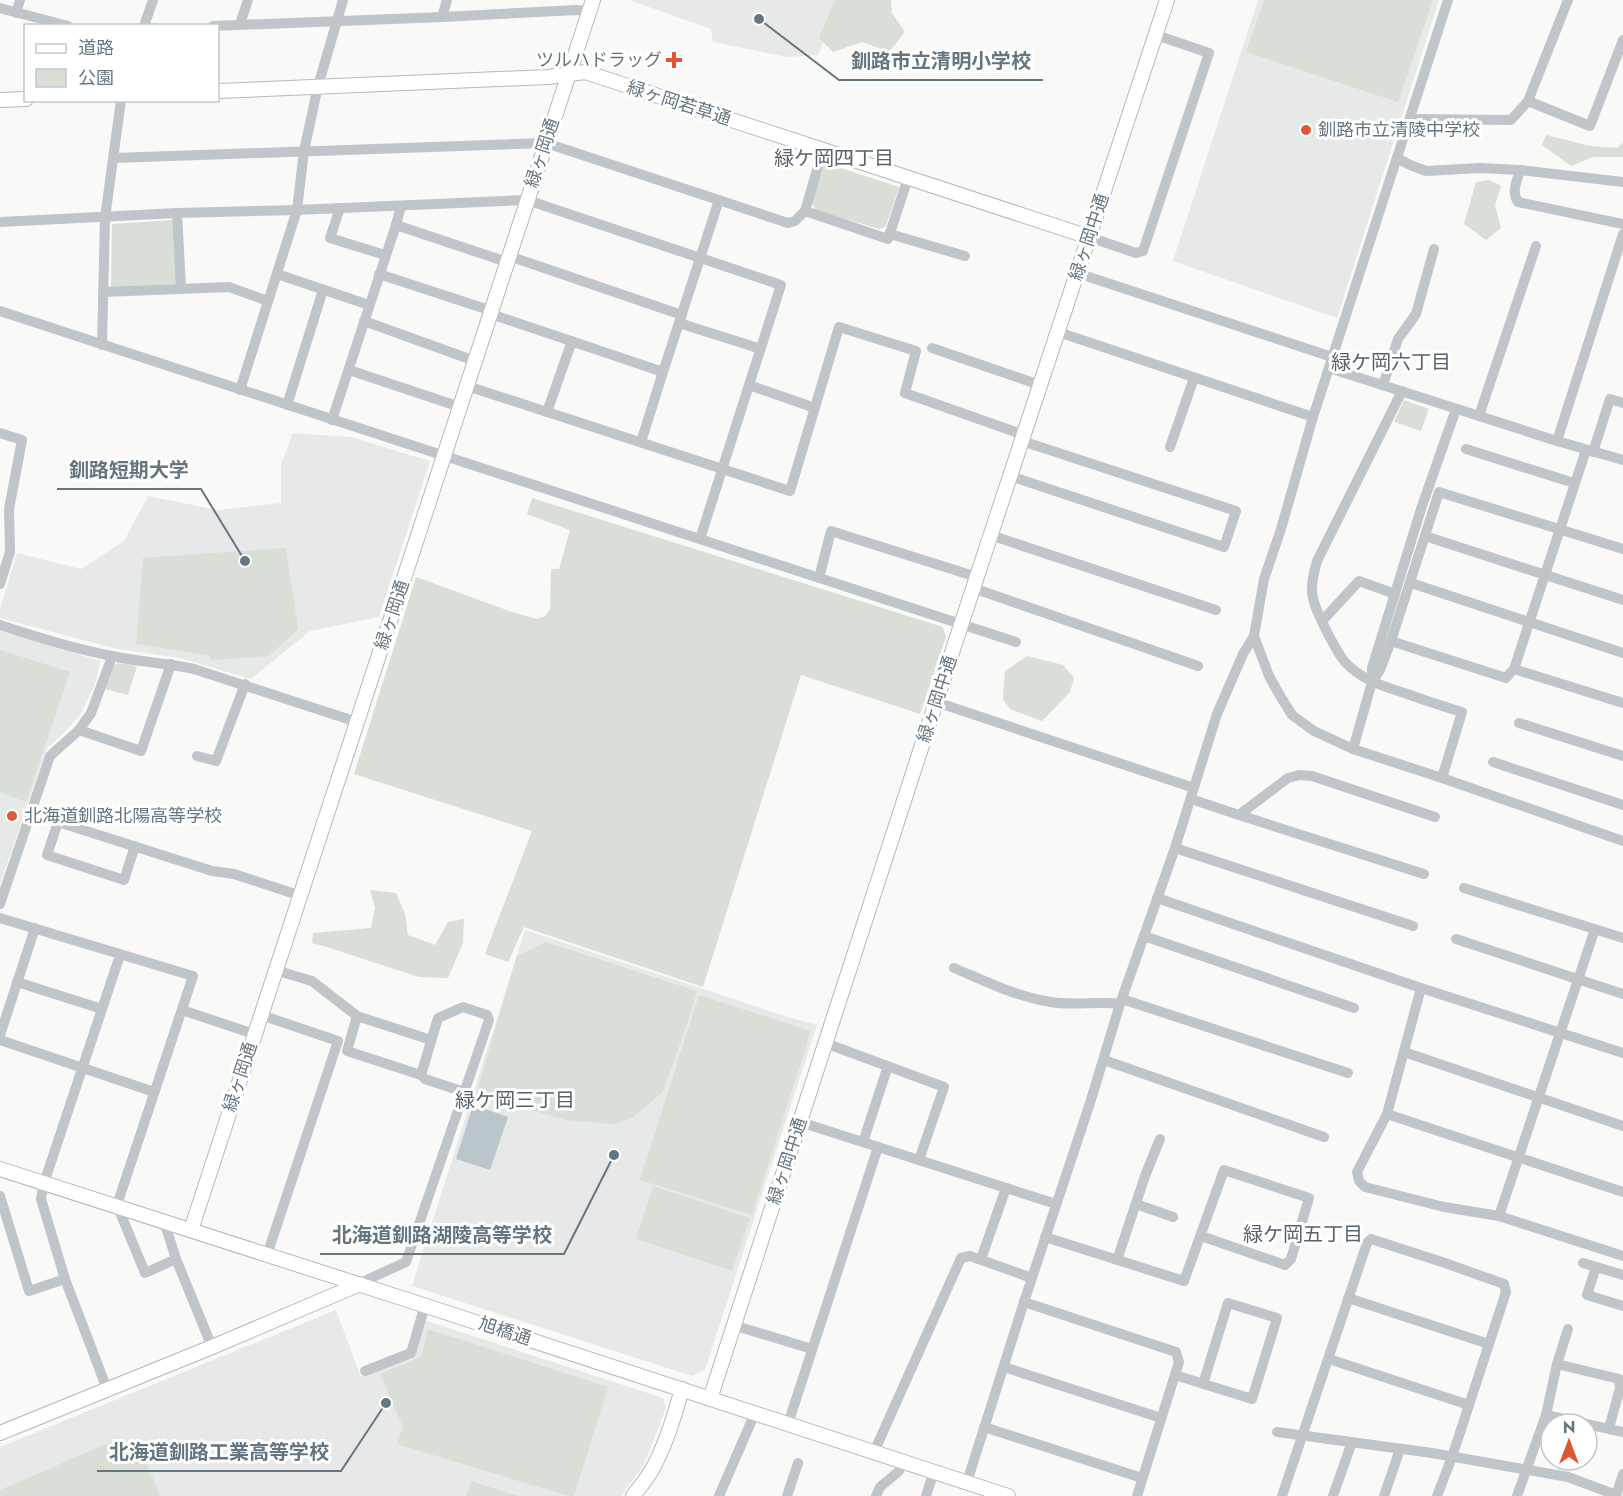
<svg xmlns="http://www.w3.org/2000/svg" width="1623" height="1496" font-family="Jost,'Noto Sans JP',sans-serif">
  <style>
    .built { fill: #e7e8e8 }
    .green { fill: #d9ded6 }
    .water { fill: #bac6ca }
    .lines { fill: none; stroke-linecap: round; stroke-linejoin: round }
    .secondary-casing { stroke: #b3b9bd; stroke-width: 16 }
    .street { stroke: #c0c5c9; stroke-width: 10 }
    .secondary { stroke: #fff; stroke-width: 14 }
    .poi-dot { fill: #de5732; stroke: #fff; stroke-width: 2 }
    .labels { text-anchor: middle; stroke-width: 6; stroke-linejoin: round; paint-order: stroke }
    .poi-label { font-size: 18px; fill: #657681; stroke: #fff; text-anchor: start }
    .street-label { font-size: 18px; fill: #657681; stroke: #fff }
    .neighbourhood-label { font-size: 20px; fill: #57636c; stroke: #fff }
    .leader { fill: none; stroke: #657681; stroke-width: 2 }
    .callout-dot { fill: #657681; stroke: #fff; stroke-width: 2 }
    .callout-label { font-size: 20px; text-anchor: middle; font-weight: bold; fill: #657681; stroke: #fff; stroke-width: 6; stroke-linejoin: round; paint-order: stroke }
  </style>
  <rect width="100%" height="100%" fill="#f9f9f7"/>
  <g class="built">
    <polygon points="629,0 838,0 837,10 818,55 787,57 713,42 711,29"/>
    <polygon points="1258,0 1439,0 1337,318 1173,261"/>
    <polygon points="293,433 351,437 430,461 379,617 310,631 251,679 180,658 117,649 0,618 0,609 17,553 81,569 124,541 148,496 218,510 281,503 281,464"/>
    <polygon points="0,631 100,661 96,682 80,715 60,737 47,748 0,884"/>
    <polygon points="525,930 788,1017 817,1025 705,1370 692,1376 412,1286"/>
    <polygon points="336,1310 361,1377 415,1354 424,1320 663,1398 666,1408 643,1466 621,1496 0,1496 0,1447"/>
  </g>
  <g class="green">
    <polygon points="835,0 891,0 892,13 905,32 889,52 862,42 833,52 819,38"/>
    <polygon points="1264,0 1433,0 1398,102 1246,52"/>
    <polygon points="1546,135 1590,146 1617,148 1623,143 1623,157 1593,157 1571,166 1542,145"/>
    <polygon points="825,163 899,187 886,226 880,229 816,211 812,202"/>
    <polygon points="1489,180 1501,186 1495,205 1501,228 1486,240 1464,224 1476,182"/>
    <polygon points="173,220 177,284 111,287 112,224"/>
    <polygon points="1404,400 1429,409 1421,431 1394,422"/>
    <polygon points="532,498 943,627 946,637 920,714 801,675 703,987 524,927 508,962 485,954 532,831 354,774 416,577 512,612 537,619 545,616 550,609 551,569 559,569 570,530 527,514"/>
    <polygon points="286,548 298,629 269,656 212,660 208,655 136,644 143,558"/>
    <polygon points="0,650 70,672 26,802 0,792"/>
    <polygon points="1027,656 1063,665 1074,678 1070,692 1042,721 1010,709 1003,699 1005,671"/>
    <polygon points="118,663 137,666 128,695 105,689 112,667"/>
    <polygon points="370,890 396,893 405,914 408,935 435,945 448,922 464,919 463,943 448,978 419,977 330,948 312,943 313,933 371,928 375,908"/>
    <polygon points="546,942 697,991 690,1015 663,1092 632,1118 614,1124 566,1120 476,1094 517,956"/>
    <polygon points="699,995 811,1031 752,1215 640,1180"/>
    <polygon points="653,1186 750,1218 732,1271 636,1239"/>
    <polygon points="428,1329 608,1387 574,1496 568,1496 397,1444 403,1427 380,1374 421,1357"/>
    <polygon points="113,1441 142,1452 160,1496 0,1496 0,1490"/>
    <polygon points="471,1481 518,1496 466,1496"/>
  </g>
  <polygon class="water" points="473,1105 508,1117 490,1170 456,1159"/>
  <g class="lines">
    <defs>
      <g id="secondary">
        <polyline points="218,91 548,77 585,72 1089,237"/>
        <polyline points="0,100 26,99"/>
        <polyline points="0,1169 417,1303 1008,1496"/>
        <polyline points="191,1230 593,0"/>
        <polyline points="710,1399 961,625 1167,0"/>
        <polyline points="0,1433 212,1347 360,1284"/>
        <path d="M 633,1496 C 639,1488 645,1481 650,1473 C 665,1448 674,1417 682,1389"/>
      </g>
    </defs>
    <use href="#secondary" class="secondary-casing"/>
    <g class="street">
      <polyline points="1448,0 1313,417 1281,529 1264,579 1254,636 1269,676 1279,694 1292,715 1314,731 1353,749 1442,778 1623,841"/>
      <polyline points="0,8 68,26"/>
      <polyline points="16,13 20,0"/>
      <polyline points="442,17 447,0"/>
      <polyline points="240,24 248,0"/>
      <polyline points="144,26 153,0"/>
      <polyline points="213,26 442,17 577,10 589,11"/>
      <polyline points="1528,101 1568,0"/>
      <polyline points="1410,119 1511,120 1528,101 1590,126 1623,40"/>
      <polyline points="114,158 546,143 788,223 795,221 805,211 823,150"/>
      <polyline points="1397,158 1410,165 1426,171 1480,168 1520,170 1623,182"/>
      <path d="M 1520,170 C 1517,181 1511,192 1518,202 L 1623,224"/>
      <polyline points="340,208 330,238 385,255"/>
      <polyline points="805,211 888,239 908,178"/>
      <polyline points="177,213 181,288"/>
      <polyline points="0,222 177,213 297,210 527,200 781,285 749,385"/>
      <polyline points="396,225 507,262"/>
      <polyline points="890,234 965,256"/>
      <polyline points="1089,237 1136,253 1143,251 1209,53 1156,35"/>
      <polyline points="509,256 682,315"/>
      <polyline points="1077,273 1332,357"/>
      <polyline points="277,274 369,305"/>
      <polyline points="379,274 492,311"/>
      <polyline points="103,292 229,287 268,301"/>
      <polyline points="0,311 1016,642"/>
      <polyline points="491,314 663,372 719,200"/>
      <polyline points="364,321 475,361"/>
      <polyline points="679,323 761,349"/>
      <polyline points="1058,332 1313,417"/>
      <polyline points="102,345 105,218 121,100"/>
      <polyline points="932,348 1040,385"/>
      <polyline points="1329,368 1557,441 1623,460"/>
      <polyline points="349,370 460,407"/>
      <polyline points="1383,385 1398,339 1416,314 1434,249"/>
      <polyline points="467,386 790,491 839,327 916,351 905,393 1024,435"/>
      <polyline points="240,390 297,210 304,151 318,86 343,0"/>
      <path d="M 1402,391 L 1317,561 C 1308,592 1311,598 1324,626 C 1330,638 1337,652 1345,662 C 1362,681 1387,687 1410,695 C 1427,701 1445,707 1462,712 L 1442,778"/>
      <polyline points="287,405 323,290"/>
      <polyline points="547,412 572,341"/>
      <polyline points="1479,416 1536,246"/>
      <polyline points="332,420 396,225 401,206"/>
      <polyline points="0,433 22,440 9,509 10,552 0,584"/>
      <polyline points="1557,441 1623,234"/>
      <polyline points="641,442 663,372"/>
      <polyline points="1170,447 1194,378"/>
      <polyline points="1466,449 1574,483"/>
      <polyline points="1593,452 1610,399 1623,403"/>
      <polyline points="1010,476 1224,547 1236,511 1022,441"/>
      <polyline points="990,535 1216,610"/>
      <polyline points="1425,536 1623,600"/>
      <polyline points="700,539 749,385 815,408"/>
      <polyline points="819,578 831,531 977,577"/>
      <polyline points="1411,583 1623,653"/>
      <polyline points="973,588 1198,666"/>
      <polyline points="1322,621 1359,581 1395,594"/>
      <path d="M 0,625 C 36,637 74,649 112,656 C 139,662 167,663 194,669 L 357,722"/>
      <polyline points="1391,641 1506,678 1514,669 1623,703"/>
      <polyline points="1514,669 1586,450"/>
      <polyline points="1372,682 1380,670 1391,641 1439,492 1623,549"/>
      <polyline points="936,702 1194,788"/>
      <polyline points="1519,723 1623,756"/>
      <polyline points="79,730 141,751 171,664"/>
      <polyline points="1353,749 1372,682 1372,668 1421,509 1456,409"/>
      <polyline points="197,756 216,761 245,684"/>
      <polyline points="1493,762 1623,805"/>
      <polyline points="1191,799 1239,815 1288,778 1299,775 1312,776 1435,817"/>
      <polyline points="1239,815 1424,874"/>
      <polyline points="135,846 124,880 47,855 58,822 212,871 234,874 301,896"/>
      <polyline points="1175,848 1413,926"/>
      <polyline points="1464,888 1623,938"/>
      <polyline points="1157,898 1421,988 1623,1053"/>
      <polyline points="0,904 50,756 79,730 91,713 112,657"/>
      <polyline points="0,918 193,976 117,1205 145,1273 176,1259"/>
      <polyline points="1144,936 1354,1008"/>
      <polyline points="1456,939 1623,994"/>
      <path d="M 954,968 C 985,981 1017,997 1051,1002 C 1073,1006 1097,1001 1120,1004"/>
      <polyline points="275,970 312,981 357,1016 431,1040"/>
      <polyline points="17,982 102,1009"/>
      <polyline points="1421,988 1387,1114 1357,1172 1359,1181 1365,1187 1444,1207 1499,1216 1623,1256"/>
      <polyline points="1122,999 1348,1073"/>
      <polyline points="182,1010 254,1034"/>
      <polyline points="261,1015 338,1041 267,1255"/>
      <polyline points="357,1016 347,1051 421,1075 438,1018 463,1007 487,1015 489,1020 406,1262 371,1278 360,1284"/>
      <polyline points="0,1035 35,928"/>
      <polyline points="0,1040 154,1092"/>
      <polyline points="825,1043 944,1087 919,1160"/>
      <polyline points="1404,1052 1623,1126"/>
      <polyline points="1104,1060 1324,1137"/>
      <polyline points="421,1075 425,1079 464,1092"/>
      <polyline points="1387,1114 1623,1192"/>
      <polyline points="800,1122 1056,1204"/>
      <polyline points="863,1142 888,1066"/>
      <polyline points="0,1196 29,1291 65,1279"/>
      <polyline points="1136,1204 1173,1217"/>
      <polyline points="1499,1216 1595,929"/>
      <polyline points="164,1221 176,1259 212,1347"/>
      <polyline points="1045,1237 1184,1281 1224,1170 1309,1198 1291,1259 1285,1265 1201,1236"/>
      <polyline points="981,1259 1006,1188"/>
      <polyline points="1117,1260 1145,1176 1160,1139"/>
      <polyline points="1583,1263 1623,1275"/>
      <polyline points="1596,1267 1587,1295 1623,1306"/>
      <polyline points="1348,1298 1489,1344"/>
      <polyline points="1024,1302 1176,1352 1179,1362 1137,1496"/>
      <polyline points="733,1325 812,1349"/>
      <polyline points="1329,1359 1469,1405"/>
      <polyline points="1557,1364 1619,1379 1620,1388 1609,1428"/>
      <polyline points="1004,1367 1161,1418"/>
      <polyline points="365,1371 411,1353 425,1305"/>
      <polyline points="1175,1375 1252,1399 1277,1318 1228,1303 1203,1384"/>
      <polyline points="107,1389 65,1279 41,1199 44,1183 120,955"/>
      <polyline points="1546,1415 1623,1432"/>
      <polyline points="788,1424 878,1147"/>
      <polyline points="984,1427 1142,1478"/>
      <polyline points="1277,1432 1432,1453 1568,1477 1616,1495"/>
      <polyline points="874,1452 961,1258 970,1256 1032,1278"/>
      <polyline points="967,1482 1024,1302 1090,1103 1120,1004 1175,848 1217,714 1243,654 1254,636"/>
      <polyline points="719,1496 755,1413"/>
      <polyline points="787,1496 798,1463"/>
      <polyline points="876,1496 880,1487 898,1472 905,1461"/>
      <polyline points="926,1496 934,1471"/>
      <polyline points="1282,1496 1367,1243 1371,1239 1445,1263 1504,1284 1506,1292 1452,1457 1437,1496"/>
      <polyline points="1333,1496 1352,1442"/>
      <polyline points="1384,1496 1400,1449"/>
      <polyline points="1517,1496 1546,1415 1557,1364 1568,1329"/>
      <polyline points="1616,1496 1623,1474"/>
    </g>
    <use href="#secondary" class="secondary"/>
  </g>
  <g class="poi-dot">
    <path d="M671 51h6v6h6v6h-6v6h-6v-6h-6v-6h6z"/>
    <circle cx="1306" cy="130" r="6"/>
    <circle cx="12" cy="816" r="6"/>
  </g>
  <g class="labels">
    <g class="poi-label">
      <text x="662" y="66" text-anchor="end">ツルハドラッグ</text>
      <text x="1318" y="136">釧路市立清陵中学校</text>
      <text x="24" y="822">北海道釧路北陽高等学校</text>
    </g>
    <g class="street-label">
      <text transform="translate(679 103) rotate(18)" y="6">緑ヶ岡若草通</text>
      <text transform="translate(542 153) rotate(-72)" y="6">緑ヶ岡通</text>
      <text transform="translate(1089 237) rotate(-72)" y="6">緑ヶ岡中通</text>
      <text transform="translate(392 615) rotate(-72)" y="6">緑ヶ岡通</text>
      <text transform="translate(937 699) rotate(-72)" y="6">緑ヶ岡中通</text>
      <text transform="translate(240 1077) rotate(-72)" y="6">緑ヶ岡通</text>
      <text transform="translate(787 1161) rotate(-72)" y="6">緑ヶ岡中通</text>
      <text transform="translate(505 1331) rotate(18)" y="6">旭橋通</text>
    </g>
    <g class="neighbourhood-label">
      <text x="834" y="165">緑ケ岡四丁目</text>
      <text x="1391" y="369">緑ケ岡六丁目</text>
      <text x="515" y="1107">緑ケ岡三丁目</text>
      <text x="1303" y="1241">緑ケ岡五丁目</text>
    </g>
  </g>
  <path class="leader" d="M759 19L839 80H1043M245 561L201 489H57M614 1155L564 1254H320M386 1403L341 1471H97"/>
  <g class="callout-dot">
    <circle cx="759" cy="19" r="6"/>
    <circle cx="245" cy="561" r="6"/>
    <circle cx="614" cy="1155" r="6"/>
    <circle cx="386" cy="1403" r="6"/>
  </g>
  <g class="callout-label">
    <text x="941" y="68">釧路市立清明小学校</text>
    <text x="129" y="477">釧路短期大学</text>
    <text x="442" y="1242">北海道釧路湖陵高等学校</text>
    <text x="219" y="1459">北海道釧路工業高等学校</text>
  </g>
  <rect x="24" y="24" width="195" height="78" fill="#ffffff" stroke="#c1c8cd" stroke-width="1.5"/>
  <rect x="36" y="44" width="30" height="9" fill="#ffffff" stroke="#c1c8cd" stroke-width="1.5"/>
  <text x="78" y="54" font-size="18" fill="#657681">道路</text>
  <rect x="36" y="69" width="30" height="18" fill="#d9ded6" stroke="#c1c8cd" stroke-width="1.5"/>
  <text x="78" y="84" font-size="18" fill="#657681">公園</text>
  <g transform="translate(1569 1442)"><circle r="28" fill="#ffffff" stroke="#c1c8cd" stroke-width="1.5"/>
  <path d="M0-4.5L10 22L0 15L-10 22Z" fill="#de5732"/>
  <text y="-9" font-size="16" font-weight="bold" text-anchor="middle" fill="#657681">N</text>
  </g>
</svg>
